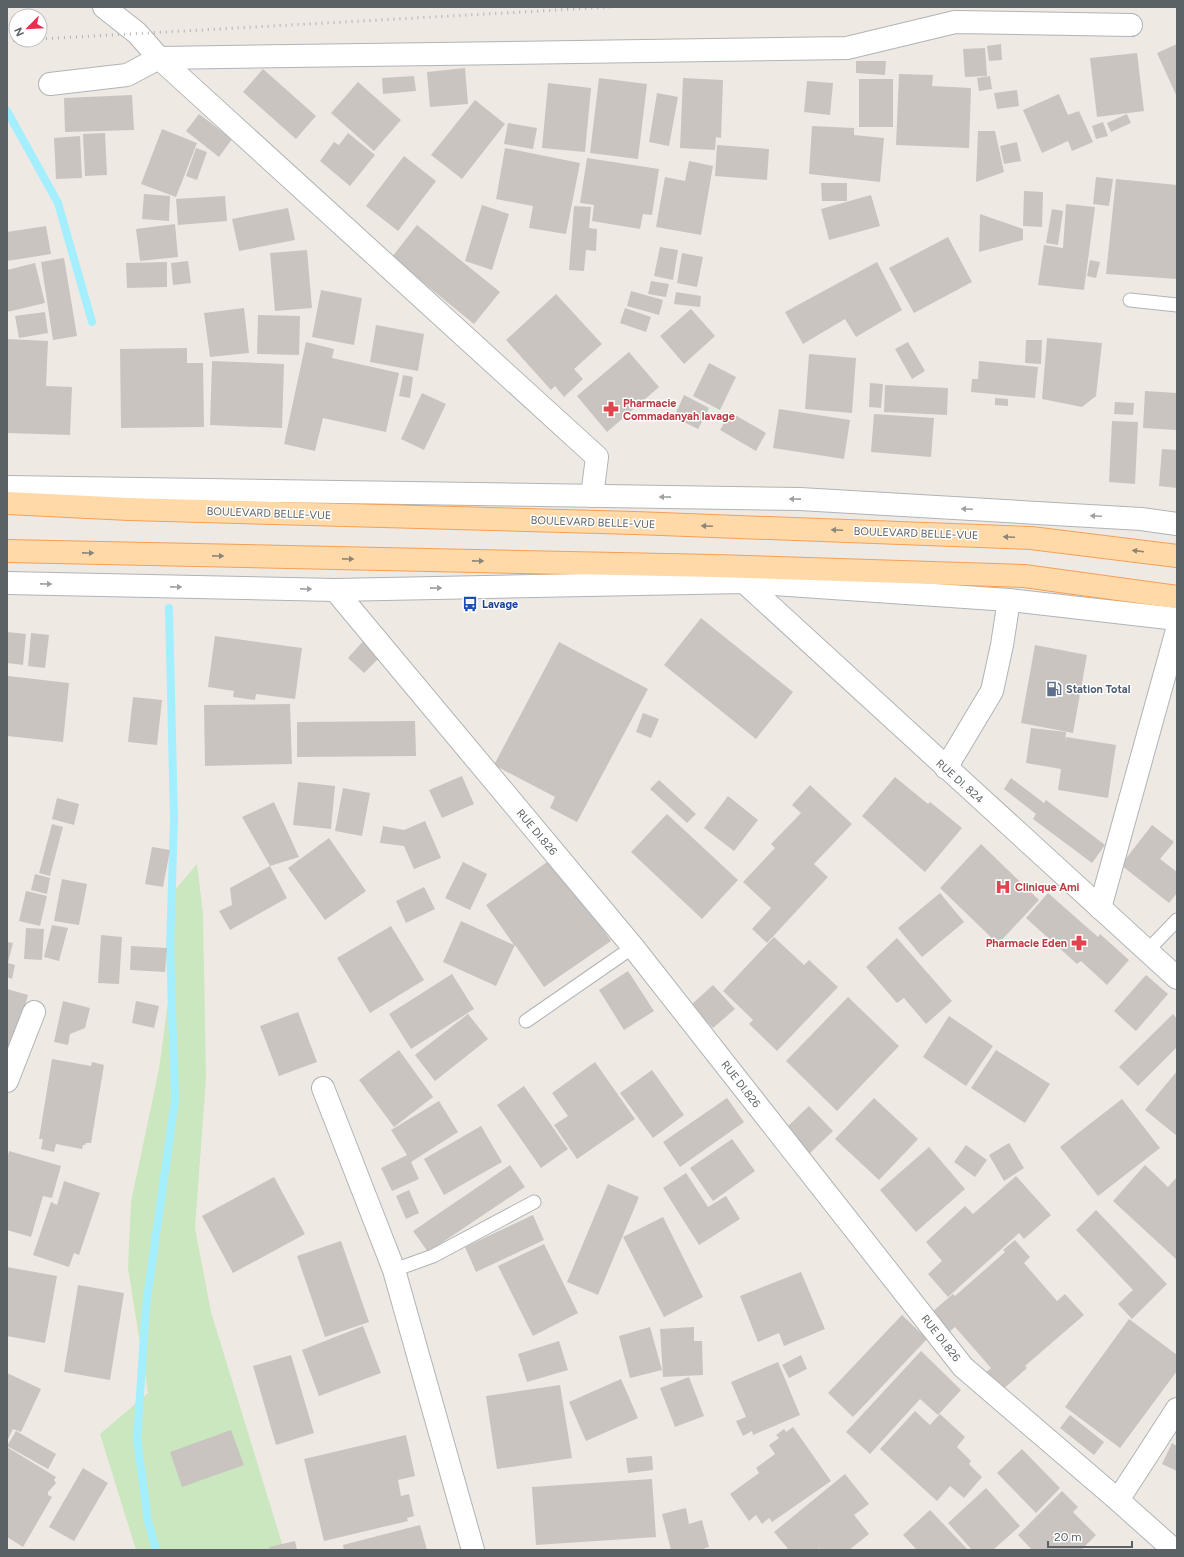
<svg xmlns="http://www.w3.org/2000/svg" width="1184" height="1557" font-family="Figtree,sans-serif">
  <style>
    .green { fill: #cae7bf }
    .lines { fill: none; stroke-linecap: round; stroke-linejoin: round }
    .stream { stroke: #a3efff; stroke-width: 8 }
    .building { fill: #cac4c1 }
    .service-casing { stroke: #afb4b7; stroke-width: 15 }
    .minor-casing { stroke: #afb4b7; stroke-width: 24 }
    .tertiary-casing { stroke: #afb4b7; stroke-width: 24 }
    .primary-casing { stroke: #f59f56; stroke-width: 24 }
    .service { stroke: #fff; stroke-width: 13 }
    .minor { stroke: #fff; stroke-width: 22 }
    .tertiary { stroke: #fff; stroke-width: 22 }
    .primary { stroke: #ffdaa8; stroke-width: 22 }
    .rail { stroke: #b1b2b3; stroke-width: 3; stroke-dasharray: 1 5; stroke-linecap: butt }
    .oneway { fill: #9da1a3 }
    .oneway2 { fill: #8c8679 }
    .labels { text-anchor: middle; stroke-width: 3; stroke-linejoin: round; paint-order: stroke }
    .health-label { font-size: 11px; font-weight: bold; fill: #be3a42; stroke: #fff; text-anchor: start }
    .street-label { font-size: 11px; fill: #5b6265; stroke: #fff }
    .transit-label { font-size: 11px; font-weight: bold; fill: #164399; stroke: #fff; text-anchor: start }
    .service-label { font-size: 11px; font-weight: bold; fill: #4e5e75; stroke: #fff; text-anchor: start }
  </style>
  <rect width="100%" height="100%" fill="#efe9e3"/>
  <polygon class="green" points="197,864 203,914 206,1078 195,1228 211,1312 284,1550 136,1550 100,1434 148,1393 128,1268 131,1202 159,1069 169,995 169,897"/>
  <g class="lines">
    <g class="stream">
      <polyline points="7,111 58,203 92,322"/>
      <polyline points="156,1550 148,1521 137,1439 146,1306 175,1100 170,947 174,820 169,608"/>
    </g>
  </g>
  <g class="building">
    <polygon points="1001,44 1002,60 989,61 987,46"/>
    <polygon points="1177,44 1177,97 1157,53"/>
    <polygon points="985,48 987,76 965,77 963,49"/>
    <polygon points="1137,53 1144,111 1097,117 1090,58"/>
    <polygon points="856,61 886,61 885,75 856,73"/>
    <polygon points="465,68 468,104 430,107 427,72"/>
    <polygon points="263,69 316,116 296,139 243,92"/>
    <polygon points="899,74 933,75 932,86 971,88 969,148 896,145"/>
    <polygon points="414,76 416,91 383,94 382,78"/>
    <polygon points="990,76 992,89 979,91 977,78"/>
    <polygon points="599,78 647,84 638,159 590,153"/>
    <polygon points="683,78 723,80 721,138 716,137 715,150 680,148"/>
    <rect x="859" y="79" width="34" height="48"/>
    <polygon points="807,81 833,83 830,115 804,112"/>
    <polygon points="358,82 401,120 374,151 331,113"/>
    <polygon points="548,83 591,88 585,152 542,148"/>
    <polygon points="1017,90 1019,106 997,109 994,93"/>
    <polygon points="657,93 678,97 669,146 649,142"/>
    <polygon points="1059,94 1068,115 1079,111 1093,142 1072,151 1068,141 1042,153 1023,110"/>
    <polygon points="132,95 134,130 65,132 64,98"/>
    <polygon points="475,100 505,124 462,179 431,155"/>
    <polygon points="199,114 232,139 219,157 186,131"/>
    <polygon points="1127,114 1131,123 1111,132 1107,123"/>
    <polygon points="1103,122 1108,136 1096,139 1092,126"/>
    <polygon points="508,123 537,128 533,149 504,144"/>
    <polygon points="812,126 854,128 854,135 884,138 880,182 809,174"/>
    <polygon points="162,129 197,143 176,197 141,184"/>
    <polygon points="978,131 995,131 1004,172 976,182"/>
    <polygon points="105,133 107,175 85,176 83,134"/>
    <polygon points="348,133 375,155 350,186 320,161 334,142 339,145"/>
    <polygon points="80,136 82,178 56,179 54,138"/>
    <polygon points="1017,142 1021,161 1004,164 1000,146"/>
    <polygon points="717,145 769,149 767,180 715,176"/>
    <polygon points="196,148 207,152 197,180 186,176"/>
    <polygon points="505,148 580,163 566,234 529,228 533,206 496,199"/>
    <polygon points="404,156 436,181 398,231 366,206"/>
    <polygon points="587,158 659,169 652,215 643,214 640,229 592,221 594,205 580,203"/>
    <polygon points="689,161 713,166 701,235 656,227 665,177 685,181"/>
    <polygon points="1096,177 1113,179 1109,206 1093,204"/>
    <polygon points="1116,179 1177,185 1177,279 1106,274"/>
    <polygon points="821,183 847,183 847,201 822,201"/>
    <polygon points="1024,191 1043,192 1042,227 1023,226"/>
    <polygon points="144,194 170,196 169,221 142,219"/>
    <polygon points="871,195 880,226 829,240 821,209"/>
    <polygon points="225,196 227,221 178,225 176,199"/>
    <polygon points="1066,204 1095,207 1084,290 1038,285 1044,245 1063,248"/>
    <polygon points="482,205 509,214 492,270 465,261"/>
    <polygon points="574,206 591,207 589,228 597,229 596,251 586,250 584,271 569,270"/>
    <polygon points="288,208 295,240 239,251 232,219"/>
    <polygon points="1052,209 1063,211 1058,245 1046,243"/>
    <polygon points="980,214 1023,229 1023,240 979,252"/>
    <polygon points="175,224 178,257 140,261 136,229"/>
    <polygon points="417,225 500,292 474,324 392,257"/>
    <polygon points="46,226 51,254 7,261 7,232"/>
    <polygon points="948,237 972,282 914,313 889,268"/>
    <polygon points="660,247 678,250 673,280 654,276"/>
    <polygon points="307,250 312,308 275,311 270,253"/>
    <polygon points="682,253 703,257 697,287 677,283"/>
    <polygon points="64,258 77,336 53,340 41,262"/>
    <polygon points="1090,260 1100,262 1096,278 1087,276"/>
    <polygon points="188,261 191,283 173,285 171,263"/>
    <polygon points="167,262 167,287 127,288 126,263"/>
    <polygon points="877,262 902,310 856,337 845,319 803,344 785,312"/>
    <polygon points="35,263 45,303 7,312 7,270"/>
    <polygon points="651,281 669,284 666,297 648,294"/>
    <polygon points="321,290 362,298 354,345 312,337"/>
    <polygon points="631,291 663,300 659,315 627,306"/>
    <polygon points="676,292 701,296 700,307 674,304"/>
    <polygon points="556,294 602,344 574,369 583,379 564,397 555,386 551,390 506,340"/>
    <polygon points="244,308 249,353 210,357 204,313"/>
    <polygon points="625,308 651,317 646,332 620,323"/>
    <polygon points="691,309 715,336 684,364 660,336"/>
    <polygon points="45,312 48,333 19,338 15,316"/>
    <polygon points="258,315 300,316 299,355 257,354"/>
    <polygon points="376,325 424,334 418,371 370,362"/>
    <polygon points="1047,338 1102,343 1096,396 1082,407 1042,399"/>
    <polygon points="7,339 48,341 46,386 72,387 70,435 7,433"/>
    <polygon points="1026,340 1042,340 1041,364 1025,363"/>
    <polygon points="306,342 334,349 332,358 399,373 386,432 323,418 315,451 284,444"/>
    <polygon points="908,342 925,371 912,379 895,349"/>
    <polygon points="187,348 187,363 203,363 204,427 121,428 120,349"/>
    <polygon points="629,352 659,387 607,432 577,396"/>
    <polygon points="809,354 856,358 852,413 805,409"/>
    <polygon points="212,361 284,364 282,428 210,425"/>
    <polygon points="979,361 1038,367 1035,398 971,392 972,379 978,379"/>
    <polygon points="709,363 736,377 720,410 693,396"/>
    <polygon points="403,375 413,377 410,398 399,396"/>
    <polygon points="870,383 883,384 881,408 869,407"/>
    <polygon points="885,385 948,388 947,415 884,412"/>
    <polygon points="1145,391 1177,393 1176,430 1143,428"/>
    <polygon points="422,393 446,404 424,450 401,439"/>
    <polygon points="684,395 709,408 698,429 674,417"/>
    <polygon points="995,398 1008,399 1008,406 995,405"/>
    <polygon points="1115,402 1134,403 1133,415 1114,414"/>
    <polygon points="779,409 850,420 844,459 773,448"/>
    <polygon points="730,412 766,433 756,451 720,430"/>
    <polygon points="874,414 934,418 931,457 871,452"/>
    <polygon points="1112,421 1138,422 1135,484 1109,482"/>
    <polygon points="1162,449 1177,450 1177,488 1159,486"/>
    <polygon points="701,618 793,692 756,739 664,665"/>
    <polygon points="7,632 26,634 23,665 7,663"/>
    <polygon points="31,633 49,635 45,668 28,666"/>
    <polygon points="215,636 302,648 295,699 256,694 255,700 233,697 234,691 208,687"/>
    <polygon points="365,639 382,655 364,673 348,658"/>
    <polygon points="559,642 648,689 577,822 550,808 555,797 494,765"/>
    <polygon points="1035,645 1087,655 1073,733 1021,723"/>
    <polygon points="8,676 69,683 63,742 7,736"/>
    <polygon points="133,697 162,700 157,745 128,742"/>
    <polygon points="290,704 292,764 205,766 204,705"/>
    <polygon points="643,713 659,719 651,738 636,732"/>
    <polygon points="415,721 416,756 297,757 297,722"/>
    <polygon points="1031,728 1066,732 1065,742 1066,737 1116,745 1108,798 1058,790 1061,769 1026,763"/>
    <polygon points="462,776 474,804 442,818 429,790"/>
    <polygon points="895,777 928,804 930,802 962,828 925,872 862,816"/>
    <polygon points="1011,778 1044,803 1046,800 1105,845 1092,863 1033,819 1036,814 1004,789"/>
    <polygon points="659,780 696,814 687,823 650,789"/>
    <polygon points="298,782 335,786 331,829 293,825"/>
    <polygon points="810,785 852,824 814,864 828,877 767,943 752,929 771,908 743,882 775,848 771,844 801,813 792,805"/>
    <polygon points="343,788 370,793 362,836 335,831"/>
    <polygon points="728,796 758,820 734,851 704,828"/>
    <polygon points="57,798 79,804 74,825 52,819"/>
    <polygon points="274,802 299,857 270,866 242,817"/>
    <polygon points="667,814 738,880 702,919 631,852"/>
    <polygon points="425,821 441,858 414,869 404,846 380,843 383,826 404,830"/>
    <polygon points="52,824 63,827 50,876 39,873"/>
    <polygon points="1152,825 1174,842 1160,859 1177,872 1177,893 1169,903 1121,865"/>
    <polygon points="329,838 366,891 325,920 288,868"/>
    <polygon points="981,844 1039,900 998,944 940,888"/>
    <polygon points="152,847 170,850 163,887 145,884"/>
    <polygon points="553,858 611,941 544,987 515,945 496,986 443,962 461,921 514,945 486,905"/>
    <polygon points="463,862 487,874 470,910 445,898"/>
    <polygon points="270,866 287,898 230,930 219,911 232,905 230,888"/>
    <polygon points="35,874 50,878 47,894 31,890"/>
    <polygon points="62,879 87,884 79,925 54,921"/>
    <polygon points="424,887 435,909 406,923 396,901"/>
    <polygon points="26,891 47,896 40,926 19,921"/>
    <polygon points="940,893 964,922 922,957 898,928"/>
    <polygon points="1048,893 1098,937 1100,934 1129,960 1107,985 1081,961 1077,964 1026,918"/>
    <polygon points="52,925 68,928 59,961 44,957"/>
    <polygon points="391,926 424,980 370,1013 337,958"/>
    <polygon points="26,928 44,929 42,960 24,959"/>
    <polygon points="101,935 122,937 119,984 98,983"/>
    <polygon points="774,937 804,965 809,960 838,987 777,1051 749,1024 753,1020 723,991"/>
    <polygon points="897,938 952,1001 926,1024 904,998 897,1003 866,967"/>
    <polygon points="7,942 13,943 8,963 15,965 12,979 7,977"/>
    <polygon points="131,946 167,948 165,972 130,970"/>
    <polygon points="628,971 654,1011 624,1030 599,990"/>
    <polygon points="452,974 474,1009 411,1049 389,1014"/>
    <polygon points="1146,975 1168,994 1136,1031 1114,1011"/>
    <polygon points="713,985 735,1009 713,1028 691,1005"/>
    <polygon points="7,989 28,995 10,1055 7,1054"/>
    <polygon points="848,997 899,1046 837,1111 786,1061"/>
    <polygon points="63,1001 90,1008 85,1028 70,1034 68,1045 54,1042"/>
    <polygon points="136,1001 159,1006 154,1028 132,1023"/>
    <polygon points="298,1012 317,1062 279,1076 260,1026"/>
    <polygon points="468,1014 488,1039 435,1081 415,1055"/>
    <polygon points="1173,1014 1177,1019 1177,1047 1138,1086 1119,1067"/>
    <polygon points="949,1016 993,1046 966,1086 923,1057"/>
    <polygon points="399,1050 433,1097 394,1127 359,1080"/>
    <polygon points="996,1050 1050,1084 1025,1123 971,1088"/>
    <polygon points="52,1059 91,1066 92,1062 104,1065 91,1143 86,1143 85,1145 83,1145 82,1149 56,1144 54,1152 41,1149 43,1139 39,1139"/>
    <polygon points="595,1062 635,1119 577,1159 554,1125 568,1116 552,1093"/>
    <polygon points="652,1070 684,1115 653,1138 620,1093"/>
    <polygon points="1177,1071 1177,1136 1145,1110"/>
    <polygon points="524,1086 568,1149 541,1168 497,1105"/>
    <polygon points="727,1098 744,1122 680,1167 663,1142"/>
    <polygon points="874,1098 918,1139 879,1180 835,1139"/>
    <polygon points="1122,1099 1160,1148 1098,1196 1060,1147"/>
    <polygon points="439,1101 458,1132 411,1162 419,1179 392,1191 381,1168 407,1155 391,1130"/>
    <polygon points="809,1106 833,1131 809,1154 785,1129"/>
    <polygon points="481,1126 502,1162 444,1195 424,1159"/>
    <polygon points="732,1139 755,1171 713,1201 690,1168"/>
    <polygon points="1009,1143 1024,1168 1004,1181 989,1155"/>
    <polygon points="966,1145 987,1160 975,1177 954,1162"/>
    <polygon points="929,1147 965,1189 916,1232 880,1190"/>
    <polygon points="9,1151 61,1166 52,1198 43,1196 31,1237 7,1230 7,1160"/>
    <polygon points="510,1165 525,1187 428,1252 413,1231"/>
    <polygon points="1145,1165 1168,1187 1177,1177 1176,1259 1113,1201"/>
    <polygon points="686,1173 708,1207 726,1196 740,1219 699,1245 663,1188"/>
    <polygon points="1016,1176 1051,1215 1024,1239 1019,1233 948,1297 928,1274 942,1261 926,1242 965,1206 973,1214"/>
    <polygon points="274,1177 305,1234 233,1273 202,1216"/>
    <polygon points="64,1181 100,1193 79,1255 74,1253 69,1267 33,1255 51,1202 57,1205"/>
    <polygon points="608,1184 639,1197 598,1295 567,1282"/>
    <polygon points="409,1190 419,1213 406,1219 396,1196"/>
    <polygon points="1096,1210 1167,1284 1132,1319 1118,1304 1133,1290 1076,1230"/>
    <polygon points="533,1215 544,1240 476,1272 465,1247"/>
    <polygon points="663,1217 703,1297 664,1317 623,1237"/>
    <polygon points="1015,1240 1030,1257 1024,1263 1057,1301 1065,1294 1084,1315 1025,1366 1027,1368 1001,1391 985,1373 991,1368 955,1327 949,1332 932,1312 953,1294 955,1296 1005,1252 1003,1250"/>
    <polygon points="341,1241 369,1322 325,1337 297,1256"/>
    <polygon points="544,1244 578,1313 533,1336 498,1266"/>
    <polygon points="7,1267 57,1276 45,1343 7,1336"/>
    <polygon points="801,1272 825,1329 784,1346 779,1333 758,1342 740,1296"/>
    <polygon points="78,1285 124,1293 110,1380 64,1372"/>
    <polygon points="902,1315 927,1339 853,1417 828,1393"/>
    <polygon points="1129,1319 1177,1355 1177,1371 1120,1448 1065,1407"/>
    <polygon points="363,1326 381,1373 319,1396 302,1350"/>
    <polygon points="650,1327 662,1370 630,1378 619,1336"/>
    <polygon points="694,1327 694,1341 702,1341 703,1375 663,1377 660,1329"/>
    <polygon points="559,1341 568,1370 527,1382 518,1354"/>
    <polygon points="921,1351 961,1390 938,1415 920,1399 870,1454 846,1432"/>
    <polygon points="291,1355 314,1433 276,1445 253,1366"/>
    <polygon points="801,1355 807,1369 789,1378 782,1365"/>
    <polygon points="778,1362 800,1415 753,1435 752,1431 743,1436 736,1421 746,1417 731,1382"/>
    <polygon points="7,1373 41,1389 21,1432 13,1429 7,1441"/>
    <polygon points="689,1377 704,1416 675,1427 660,1388"/>
    <polygon points="621,1379 638,1418 586,1441 569,1402"/>
    <polygon points="560,1385 572,1458 497,1469 486,1396"/>
    <polygon points="915,1411 930,1425 940,1414 965,1437 957,1447 971,1461 969,1464 982,1477 964,1498 950,1486 937,1501 880,1449"/>
    <polygon points="1070,1415 1104,1442 1094,1455 1060,1428"/>
    <polygon points="793,1427 831,1481 772,1522 769,1518 762,1524 756,1515 749,1521 730,1494 759,1473 756,1468 775,1454 769,1445 779,1438 776,1435 784,1429 786,1432"/>
    <polygon points="231,1430 244,1465 182,1487 170,1452"/>
    <polygon points="16,1431 56,1454 48,1469 7,1446"/>
    <polygon points="406,1435 415,1476 398,1480 401,1496 409,1494 414,1516 407,1518 408,1521 324,1541 304,1459"/>
    <polygon points="1172,1443 1177,1446 1177,1471 1162,1464"/>
    <polygon points="7,1447 56,1477 54,1480 56,1483 48,1492 48,1495 52,1497 23,1547 7,1537"/>
    <polygon points="1022,1449 1060,1488 1036,1513 997,1473"/>
    <polygon points="652,1456 653,1470 628,1473 626,1458"/>
    <polygon points="83,1468 108,1483 74,1541 49,1527"/>
    <polygon points="845,1474 869,1504 854,1515 869,1534 849,1550 820,1550 819,1548 817,1550 789,1550 774,1532"/>
    <polygon points="652,1479 656,1537 536,1545 532,1487"/>
    <polygon points="986,1488 1020,1526 993,1550 972,1550 948,1523"/>
    <polygon points="1062,1491 1078,1507 1073,1512 1096,1535 1081,1550 1032,1550 1018,1535"/>
    <polygon points="686,1508 689,1524 702,1520 709,1547 699,1550 671,1550 662,1514"/>
    <polygon points="930,1510 968,1550 917,1550 903,1535"/>
    <polygon points="420,1525 427,1550 344,1550 343,1545"/>
    <polygon points="295,1541 297,1550 270,1550 269,1547"/>
  </g>
  <g class="lines">
    <defs>
      <g id="service">
        <polyline points="1130,300 1177,305"/>
        <polyline points="1147,951 1177,920"/>
        <polyline points="526,1021 633,947"/>
        <polyline points="394,1270 433,1256 534,1202"/>
      </g>
      <g id="minor">
        <polyline points="104,7 137,33 159,58 597,457 592,496"/>
        <polyline points="50,84 127,75 159,58 847,48 955,22 1131,25"/>
        <polyline points="744,582 1177,978"/>
        <polyline points="335,590 633,947 963,1367 1118,1500 1174,1550"/>
        <polyline points="946,768 992,691 1002,645 1009,600"/>
        <polyline points="1100,908 1177,630"/>
        <polyline points="7,1081 34,1012"/>
        <polyline points="323,1088 394,1270 473,1550"/>
        <polyline points="1118,1500 1177,1409"/>
      </g>
      <g id="tertiary">
        <polyline points="7,487 800,499 1141,519 1177,524"/>
        <polyline points="7,583 335,590 744,582 1009,600 1177,619"/>
      </g>
      <g id="primary">
        <polyline points="7,503 129,509 635,523 1031,538 1177,556"/>
        <polyline points="7,551 714,566 1024,576 1177,597"/>
      </g>
    </defs>
    <use href="#service" class="service-casing"/>
    <use href="#minor" class="minor-casing"/>
    <use href="#tertiary" class="tertiary-casing"/>
    <use href="#primary" class="primary-casing"/>
    <use href="#service" class="service"/>
    <use href="#minor" class="minor"/>
    <use href="#tertiary" class="tertiary"/>
    <use href="#primary" class="primary"/>
    <g class="rail">
      <polyline points="40,39 611,7"/>
      <polyline points="7,41 23,40"/>
    </g>
  </g>
  <defs><path id="oneway-solid" d="M-6-.8H1V-3.2L6.5 0L1 3.2V.8H-6Z"/></defs>
  <g class="oneway">
    <use href="#oneway-solid" transform="translate(665 497) rotate(-179)"/>
    <use href="#oneway-solid" transform="translate(795 499) rotate(-179)"/>
    <use href="#oneway-solid" transform="translate(967 509) rotate(-177)"/>
    <use href="#oneway-solid" transform="translate(1096 516) rotate(-177)"/>
    <use href="#oneway-solid" transform="translate(46 584) rotate(1)"/>
    <use href="#oneway-solid" transform="translate(176 587) rotate(1)"/>
    <use href="#oneway-solid" transform="translate(436 588) rotate(-1)"/>
    <use href="#oneway-solid" transform="translate(306 589) rotate(1)"/>
  </g>
  <g class="oneway2">
    <use href="#oneway-solid" transform="translate(707 526) rotate(-178)"/>
    <use href="#oneway-solid" transform="translate(837 530) rotate(-178)"/>
    <use href="#oneway-solid" transform="translate(1009 537) rotate(-178)"/>
    <use href="#oneway-solid" transform="translate(1138 551) rotate(-173)"/>
    <use href="#oneway-solid" transform="translate(88 553) rotate(1)"/>
    <use href="#oneway-solid" transform="translate(218 556) rotate(1)"/>
    <use href="#oneway-solid" transform="translate(348 559) rotate(1)"/>
    <use href="#oneway-solid" transform="translate(478 561) rotate(1)"/>
  </g>
  <defs>
    <symbol id="pharmacy-bare" viewBox="-9 -9 18 18"><path d="M-2-6h4v4h4v4h-4v4h-4v-4h-4v-4h4Z" fill="#e0444e" stroke="#fff" stroke-width="2.5" paint-order="stroke"/></symbol>
    <symbol id="bus-bare" viewBox="-9 -9 18 18"><path d="M-5-6H5V4H4V6H2V4H-2V6H-4V4H-5ZM-3.5-4V0h7V-4ZM-3.5 1.2v1.5H-2V1.2ZM2 1.2v1.5H3.5V1.2Z" fill="#1a4fb4" stroke="#fff" stroke-width="2.5" paint-order="stroke"/></symbol>
    <symbol id="fuel-bare" viewBox="-9 -9 18 18"><path d="M-5.5-6h7V0h2V4h1.3V-2.5L3-4.5l.8-.8L6-3V5H2.5V1h-1V6h-7ZM-4.2-4.7v3.2H.2V-4.7Z" fill="#5c6f8a" stroke="#fff" stroke-width="2.5" paint-order="stroke"/></symbol>
    <symbol id="hospital-bare" viewBox="-9 -9 18 18"><path d="M-5-5h3v3.5h4V-5h3V5h-3V1.5h-4V5h-3Z" fill="#e0444e" stroke="#fff" stroke-width="2.5" paint-order="stroke"/></symbol>
  </defs>
  <g fill-rule="evenodd">
    <use href="#pharmacy-bare" x="600" y="398" width="22" height="22"/>
    <use href="#bus-bare" x="459" y="593" width="22" height="22"/>
    <use href="#fuel-bare" x="1043" y="678" width="22" height="22"/>
    <use href="#hospital-bare" x="992" y="876" width="22" height="22"/>
    <use href="#pharmacy-bare" x="1068" y="932" width="22" height="22"/>
  </g>
  <g class="labels">
    <g class="health-label">
      <text x="623" y="407">Pharmacie<tspan x="623" dy="13">Commadanyah lavage</tspan></text>
      <text x="1015" y="891">Clinique Ami</text>
      <text x="1067" y="947" text-anchor="end">Pharmacie Eden</text>
    </g>
    <g class="street-label">
      <text transform="translate(269 513) rotate(2)" y="4">BOULEVARD BELLE-VUE</text>
      <text transform="translate(593 522) rotate(2)" y="4">BOULEVARD BELLE-VUE</text>
      <text transform="translate(916 533) rotate(2)" y="4">BOULEVARD BELLE-VUE</text>
      <text transform="translate(960 781) rotate(42)" y="4">RUE DI. 824</text>
      <text transform="translate(537 832) rotate(50)" y="4">RUE DI.826</text>
      <text transform="translate(741 1084) rotate(52)" y="4">RUE DI.826</text>
      <text transform="translate(941 1338) rotate(52)" y="4">RUE DI.826</text>
    </g>
    <g class="transit-label">
      <text x="482" y="608">Lavage</text>
    </g>
    <g class="service-label">
      <text x="1066" y="693">Station Total</text>
    </g>
  </g>
  <rect width="1184" height="1557" fill="none" stroke="#5b6265" stroke-width="16"/>
  <g transform="translate(28 28) rotate(246)"><circle r="19" fill="#ffffff" stroke="#bdc0c1"/>
  <path d="M0-3L7 15L0 10L-7 15Z" fill="#ee2a4e"/>
  <text y="-6" font-size="11" font-weight="bold" text-anchor="middle" fill="#5b6265">N</text>
  </g>
  <path d="M1048 1541v6h84v-6" fill="none" stroke="#5b6265" stroke-width="2"/>
  <text x="1054" y="1541" font-size="12" fill="#5b6265" stroke="#ffffff" stroke-width="3" paint-order="stroke">20 m</text>
</svg>
